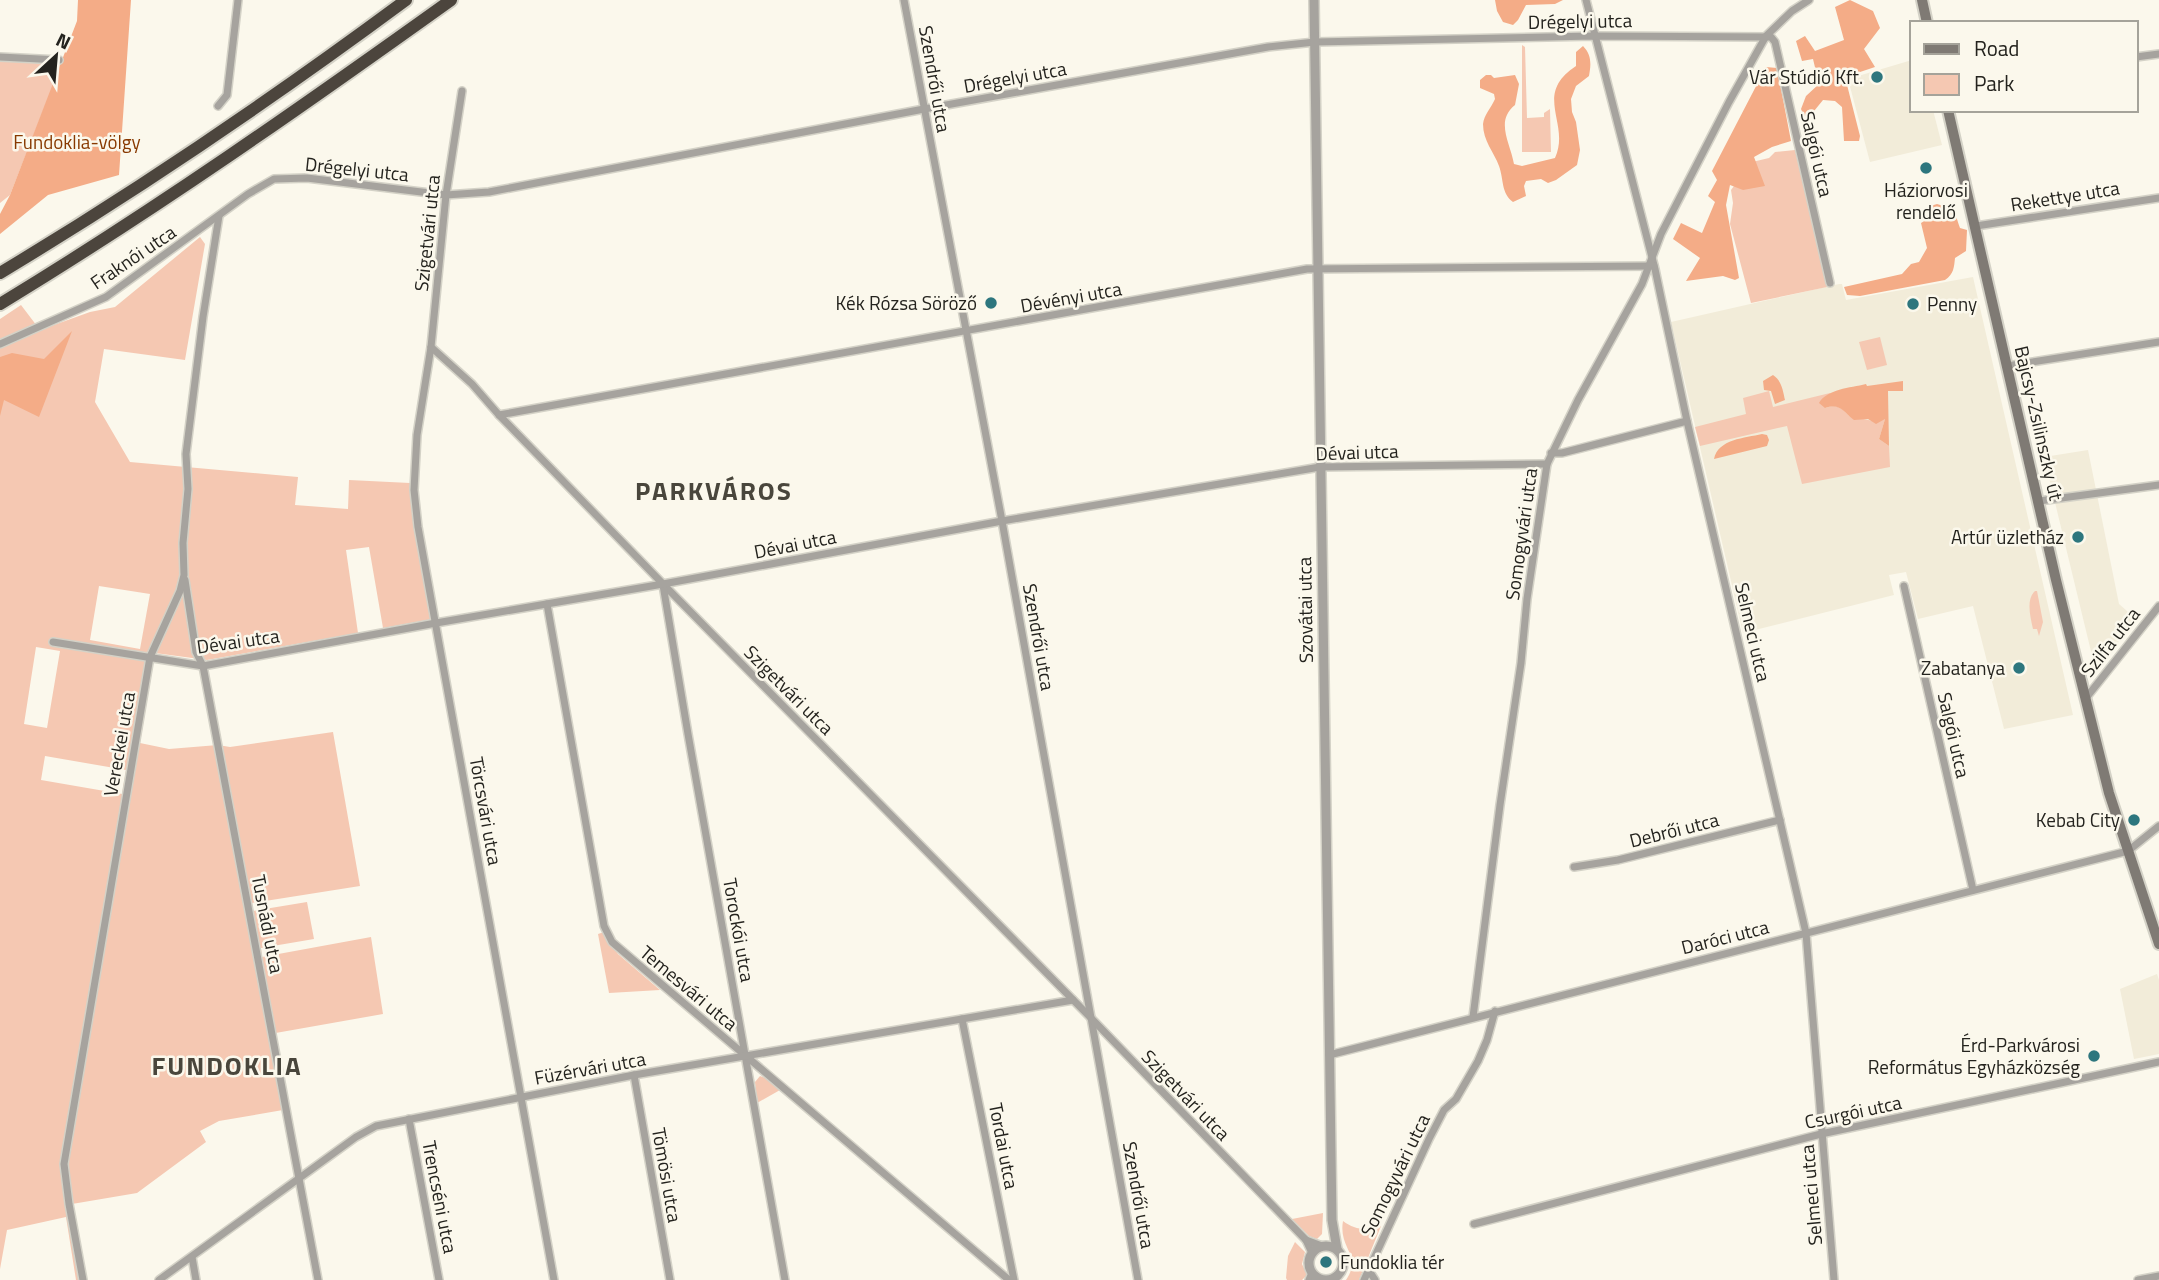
<svg xmlns="http://www.w3.org/2000/svg" width="2159" height="1280" font-family="'Titillium Web',sans-serif">
  <style>
    .built { fill: #f2ecd9 }
    .green { fill: #f5c8b2; fill-rule: evenodd }
    .forest { fill: #f4ac87 }
    .lines { fill: none; stroke-linecap: round; stroke-linejoin: round }
    .minor-casing { stroke: #d4d2c7; stroke-width: 10 }
    .tertiary-casing { stroke: #d4d2c7; stroke-width: 12 }
    .secondary-casing { stroke: #d4d2c7; stroke-width: 14 }
    .motorway-casing { stroke: #d4d2c7; stroke-width: 16 }
    .minor { stroke: #a6a39e; stroke-width: 7 }
    .tertiary { stroke: #a6a39e; stroke-width: 9 }
    .secondary { stroke: #7f7a74; stroke-width: 10 }
    .motorway { stroke: #4c453d; stroke-width: 12 }
    .poi-dot { fill: #2d767e; stroke: #fbf8ec; stroke-width: 2.5 }
    .labels { text-anchor: middle; stroke-width: 5; stroke-linejoin: round; paint-order: stroke }
    .street-label { font-size: 19px; fill: #24231e; stroke: #fbf8ec }
    .poi-label { font-size: 19px; fill: #24231e; stroke: #fbf8ec; text-anchor: end }
    .park-label { font-size: 19px; fill: #883900; stroke: #fbf8ec }
    .district-label { font-size: 26px; font-weight: bold; letter-spacing: 2px; fill: #49463c; stroke: #fbf8ec }
  </style>
  <rect width="100%" height="100%" fill="#fbf8ec"/>
  <g class="built">
    <polygon points="1912,60 1912,110 1933,110 1942,145 1870,162 1848,79"/>
    <polygon points="1973,277 2073,715 2004,729 1973,606 1918,619 1906,572 1889,575 1894,595 1743,633 1671,322 1839,284 1842,284 1846,300"/>
    <polygon points="2088,450 2119,604 2136,619 2096,672 2044,457"/>
    <polygon points="2157,974 2159,980 2159,1054 2134,1059 2120,989"/>
  </g>
  <g class="green">
    <polygon points="1522,45 1525,47 1527,118 1544,117 1544,113 1550,109 1551,152 1522,152"/>
    <polygon points="0,59 61,65 10,195 0,203"/>
    <polygon points="1795,150 1827,287 1751,303 1730,224 1733,203 1731,190 1752,162 1769,158 1775,152"/>
    <path d="M 200,237 L 205,244 L 185,360 L 104,349 L 95,402 L 130,462 L 298,477 L 295,505 L 348,509 L 349,480 L 410,483 L 433,619 L 383,628 L 369,547 L 346,550 L 358,633 L 207,660 L 155,653 L 140,743 L 169,749 L 218,745 L 230,747 L 333,732 L 360,886 L 252,903 L 253,911 L 307,902 L 314,939 L 261,948 L 262,957 L 371,937 L 383,1014 L 270,1034 L 283,1110 L 219,1121 L 200,1131 L 206,1142 L 137,1193 L 72,1204 L 87,1280 L 76,1280 L 66,1217 L 7,1230 L 0,1269 L 0,319 L 21,305 L 40,330 L 90,312 L 115,307 ZM 99,586 L 150,594 L 140,649 L 90,640 ZM 36,647 L 60,651 L 47,728 L 24,724 ZM 45,756 L 126,770 L 122,794 L 41,780 Z"/>
    <polygon points="1880,337 1887,365 1867,370 1859,342"/>
    <path d="M 1769,391 L 1773,407 L 1830,393 L 1825,408 C 1837,404 1841,407 1849,416 L 1873,421 L 1885,419 L 1879,439 L 1889,446 L 1890,467 L 1802,484 L 1787,426 L 1700,446 L 1695,427 L 1746,414 L 1743,398 Z"/>
    <path d="M 2035,591 L 2037,591 L 2043,622 L 2039,636 L 2037,629 L 2033,629 C 2030,616 2026,599 2035,591 Z"/>
    <polygon points="604,932 618,954 660,990 609,993 598,934"/>
    <polygon points="760,1076 768,1079 780,1090 757,1103 755,1082"/>
    <polygon points="1323,1213 1322,1234 1317,1239 1309,1236 1292,1219"/>
    <path d="M 1343,1221 C 1355,1230 1367,1231 1381,1226 L 1359,1280 L 1346,1280 C 1363,1255 1338,1249 1343,1221 Z"/>
    <polygon points="1295,1242 1305,1252 1302,1264 1307,1275 1302,1280 1287,1280 1286,1278 1288,1256"/>
  </g>
  <g class="forest">
    <polygon points="78,0 131,0 119,175 48,195 0,234 0,214 10,195 77,21"/>
    <polygon points="1495,0 1563,0 1555,4 1526,5 1518,20 1513,25 1503,22 1497,11"/>
    <polygon points="1850,0 1873,11 1880,28 1864,49 1875,67 1845,77 1860,136 1859,141 1844,141 1842,107 1835,101 1823,100 1810,116 1805,118 1801,109 1806,96 1819,84 1813,59 1802,61 1796,41 1805,36 1815,51 1844,40 1835,7"/>
    <path d="M 1583,46 C 1592,55 1591,65 1589,76 L 1576,86 L 1571,99 L 1572,112 L 1576,122 L 1580,150 L 1577,165 L 1556,180 L 1548,183 L 1541,179 L 1526,181 L 1524,186 L 1526,196 L 1513,202 C 1501,193 1504,180 1499,166 C 1494,152 1483,141 1483,124 C 1484,115 1491,108 1495,99 L 1494,94 L 1480,88 L 1480,80 L 1486,75 L 1491,75 L 1494,78 L 1515,75 L 1519,84 L 1515,105 C 1495,121 1510,142 1514,164 L 1522,166 L 1555,158 C 1571,123 1532,95 1576,66 L 1576,52 Z"/>
    <polygon points="1766,67 1777,68 1791,141 1772,147 1754,157 1765,186 1743,190 1730,185 1726,205 1739,278 1735,280 1723,276 1686,281 1700,258 1673,239 1681,223 1702,233 1715,202 1708,196 1717,180 1712,171"/>
    <path d="M 1937,204 C 1956,210 1954,210 1960,228 L 1967,230 L 1966,251 L 1955,258 C 1954,267 1954,274 1945,280 L 1860,296 L 1847,295 L 1844,287 L 1902,274 L 1911,264 L 1919,262 L 1927,248 L 1921,223 L 1926,220 L 1924,208 Z"/>
    <polygon points="72,331 39,417 4,400 0,416 0,357 12,353 44,359"/>
    <path d="M 1773,375 C 1782,381 1783,391 1785,400 L 1775,404 L 1771,391 L 1764,390 L 1763,381 Z"/>
    <path d="M 1903,381 L 1903,391 L 1888,391 L 1889,446 L 1879,439 L 1885,419 L 1876,424 L 1868,419 L 1854,420 C 1843,412 1841,403 1825,408 L 1819,403 C 1827,389 1850,388 1866,384 L 1867,386 Z"/>
    <path d="M 1762,434 L 1767,435 L 1769,440 L 1767,446 L 1714,459 C 1718,439 1745,438 1762,434 Z"/>
  </g>
  <g class="lines">
    <defs>
      <g id="minor">
        <polyline points="904,0 1002,521 1138,1280"/>
        <polyline points="1586,0 1655,269 1687,421 1806,933 1834,1280"/>
        <polyline points="0,57 59,60"/>
        <polyline points="2136,57 2159,54"/>
        <polyline points="462,91 446,195 431,347 417,435 414,490 418,527 554,1280"/>
        <polyline points="218,106 227,95 238,0"/>
        <polyline points="1976,226 2159,198"/>
        <polyline points="0,344 106,297 248,194 274,179 307,178 446,195 489,192 924,109 1268,47 1315,42 1594,36 1771,37 1775,42 1830,283"/>
        <polyline points="431,347 472,384 499,415 663,584 1090,1017 1306,1240 1312,1253"/>
        <polyline points="2007,366 2159,342"/>
        <polyline points="499,415 1307,269 1654,266"/>
        <polyline points="1551,453 1562,453 1687,421"/>
        <polyline points="2039,501 2159,485"/>
        <polyline points="185,580 196,652 203,666 318,1280"/>
        <polyline points="663,585 688,734 785,1280"/>
        <polyline points="1904,586 1973,890"/>
        <polyline points="547,604 604,926 612,942 1009,1280"/>
        <polyline points="53,642 203,666 436,623 663,584 1002,521 1320,467 1547,464"/>
        <polyline points="2086,698 2159,606"/>
        <polyline points="1574,867 1618,860 1780,820"/>
        <polyline points="1473,1017 1500,805 1521,663 1527,599 1547,464 1578,400 1642,284 1661,234 1729,102 1766,36 1792,11 1809,0"/>
        <polyline points="962,1019 1014,1280"/>
        <polyline points="1329,1055 2128,851 2159,826"/>
        <polyline points="634,1075 670,1280"/>
        <polyline points="409,1119 439,1280"/>
        <polyline points="1474,1224 1821,1134 2159,1062"/>
        <polyline points="1306,1240 1322,1246"/>
        <polyline points="192,1257 196,1280"/>
        <polyline points="1368,1269 1375,1280"/>
        <polyline points="83,1280 69,1204 64,1164 150,657 180,591 184,575 183,543 188,489 186,454 203,317 219,216"/>
        <polyline points="159,1280 356,1137 376,1126 634,1075 1073,1000"/>
        <polyline points="1309,1280 1312,1273"/>
        <polyline points="1364,1280 1429,1139 1444,1110 1456,1099 1478,1061 1487,1040 1495,1011"/>
        <polyline points="2138,1280 2159,1276"/>
      </g>
      <g id="tertiary">
        <polyline points="1314,0 1332,1220 1337,1249"/>
        <circle cx="1326" cy="1263" r="17"/>
      </g>
      <g id="secondary">
        <polyline points="1922,0 1927,23"/>
        <polyline points="1948,110 2056,580 2109,793 2159,944"/>
      </g>
      <g id="motorway">
        <path d="M 0,273 C 140,189 275,97 406,0"/>
        <path d="M 0,304 C 155,210 303,106 451,0"/>
      </g>
    </defs>
    <use href="#minor" class="minor-casing"/>
    <use href="#tertiary" class="tertiary-casing"/>
    <use href="#secondary" class="secondary-casing"/>
    <use href="#motorway" class="motorway-casing"/>
    <use href="#minor" class="minor"/>
    <use href="#tertiary" class="tertiary"/>
    <use href="#secondary" class="secondary"/>
    <use href="#motorway" class="motorway"/>
  </g>
  <g class="poi-dot">
    <circle cx="1877" cy="77" r="7"/>
    <circle cx="1926" cy="168" r="7"/>
    <circle cx="991" cy="303" r="7"/>
    <circle cx="1913" cy="304" r="7"/>
    <circle cx="2078" cy="537" r="7"/>
    <circle cx="2019" cy="668" r="7"/>
    <circle cx="2134" cy="820" r="7"/>
    <circle cx="2094" cy="1056" r="7"/>
    <circle cx="1326" cy="1262" r="7"/>
  </g>
  <g class="labels">
    <g class="street-label">
      <text transform="translate(1580 21) rotate(-1)" y="7">Drégelyi utca</text>
      <text transform="translate(1015 77) rotate(-10)" y="7">Drégelyi utca</text>
      <text transform="translate(935 79) rotate(80)" y="7">Szendrői utca</text>
      <text transform="translate(1817 154) rotate(77)" y="7">Salgói utca</text>
      <text transform="translate(357 169) rotate(6)" y="7">Drégelyi utca</text>
      <text transform="translate(2065 196) rotate(-9)" y="7">Rekettye utca</text>
      <text transform="translate(427 233) rotate(-84)" y="7">Szigetvári utca</text>
      <text transform="translate(133 257) rotate(-34)" y="7">Fraknói utca</text>
      <text transform="translate(1071 297) rotate(-10)" y="7">Dévényi utca</text>
      <text transform="translate(2039 423) rotate(77)" y="7">Bajcsy-Zsilinszky út</text>
      <text transform="translate(1357 452) rotate(-2)" y="7">Dévai utca</text>
      <text transform="translate(1521 534) rotate(-82)" y="7">Somogyvári utca</text>
      <text transform="translate(795 544) rotate(-11)" y="7">Dévai utca</text>
      <text transform="translate(1305 610) rotate(-91)" y="7">Szovátai utca</text>
      <text transform="translate(1753 632) rotate(77)" y="7">Selmeci utca</text>
      <text transform="translate(1039 637) rotate(80)" y="7">Szendrői utca</text>
      <text transform="translate(238 641) rotate(-8)" y="7">Dévai utca</text>
      <text transform="translate(2110 642) rotate(-52)" y="7">Szilfa utca</text>
      <text transform="translate(789 690) rotate(45)" y="7">Szigetvári utca</text>
      <text transform="translate(1954 735) rotate(77)" y="7">Salgói utca</text>
      <text transform="translate(119 744) rotate(-80)" y="7">Vereckei utca</text>
      <text transform="translate(486 811) rotate(80)" y="7">Törcsvári utca</text>
      <text transform="translate(1674 830) rotate(-14)" y="7">Debrői utca</text>
      <text transform="translate(268 924) rotate(79)" y="7">Tusnádi utca</text>
      <text transform="translate(739 930) rotate(80)" y="7">Torockói utca</text>
      <text transform="translate(1725 937) rotate(-14)" y="7">Daróci utca</text>
      <text transform="translate(689 988) rotate(40)" y="7">Temesvári utca</text>
      <text transform="translate(590 1068) rotate(-10)" y="7">Füzérvári utca</text>
      <text transform="translate(1186 1095) rotate(46)" y="7">Szigetvári utca</text>
      <text transform="translate(1853 1112) rotate(-12)" y="7">Csurgói utca</text>
      <text transform="translate(1004 1146) rotate(79)" y="7">Tordai utca</text>
      <text transform="translate(667 1175) rotate(80)" y="7">Tömösi utca</text>
      <text transform="translate(1395 1175) rotate(-64)" y="7">Somogyvári utca</text>
      <text transform="translate(1139 1195) rotate(80)" y="7">Szendrői utca</text>
      <text transform="translate(1811 1195) rotate(-95)" y="7">Selmeci utca</text>
      <text transform="translate(440 1197) rotate(79)" y="7">Trencséni utca</text>
    </g>
    <g class="poi-label">
      <text x="1863" y="84">Vár Stúdió Kft.</text>
      <text x="1926" y="197" text-anchor="middle">Háziorvosi<tspan x="1926" dy="22">rendelő</tspan></text>
      <text x="977" y="310">Kék Rózsa Söröző</text>
      <text x="1927" y="311" text-anchor="start">Penny</text>
      <text x="2064" y="544">Artúr üzletház</text>
      <text x="2005" y="675">Zabatanya</text>
      <text x="2120" y="827">Kebab City</text>
      <text x="2080" y="1052">Érd-Parkvárosi<tspan x="2080" dy="22">Református Egyházközség</tspan></text>
      <text x="1340" y="1269" text-anchor="start">Fundoklia tér</text>
    </g>
    <g class="park-label">
      <text x="77" y="149">Fundoklia-völgy</text>
    </g>
    <g class="district-label">
      <text x="714" y="500">PARKVÁROS</text>
      <text x="227" y="1075">FUNDOKLIA</text>
    </g>
  </g>
  <rect x="1910" y="21" width="228" height="91" fill="#fbf8ec" stroke="#a5a39a" stroke-width="2"/>
  <rect x="1924" y="44" width="35" height="10" fill="#7f7a74" stroke="#a5a39a" stroke-width="2"/>
  <text x="1974" y="56" font-size="21" fill="#24231e">Road</text>
  <rect x="1924" y="74" width="35" height="21" fill="#f5c8b2" stroke="#a5a39a" stroke-width="2"/>
  <text x="1974" y="91" font-size="21" fill="#24231e">Park</text>
  <g transform="translate(56 56) rotate(26)" stroke="#fbf8ec" stroke-width="5" paint-order="stroke">
  <path d="M0-5L12 26L0 18L-12 26Z" fill="#24231e"/>
  <text y="-10" font-size="19" font-weight="bold" text-anchor="middle" fill="#24231e">N</text>
  </g>
</svg>
